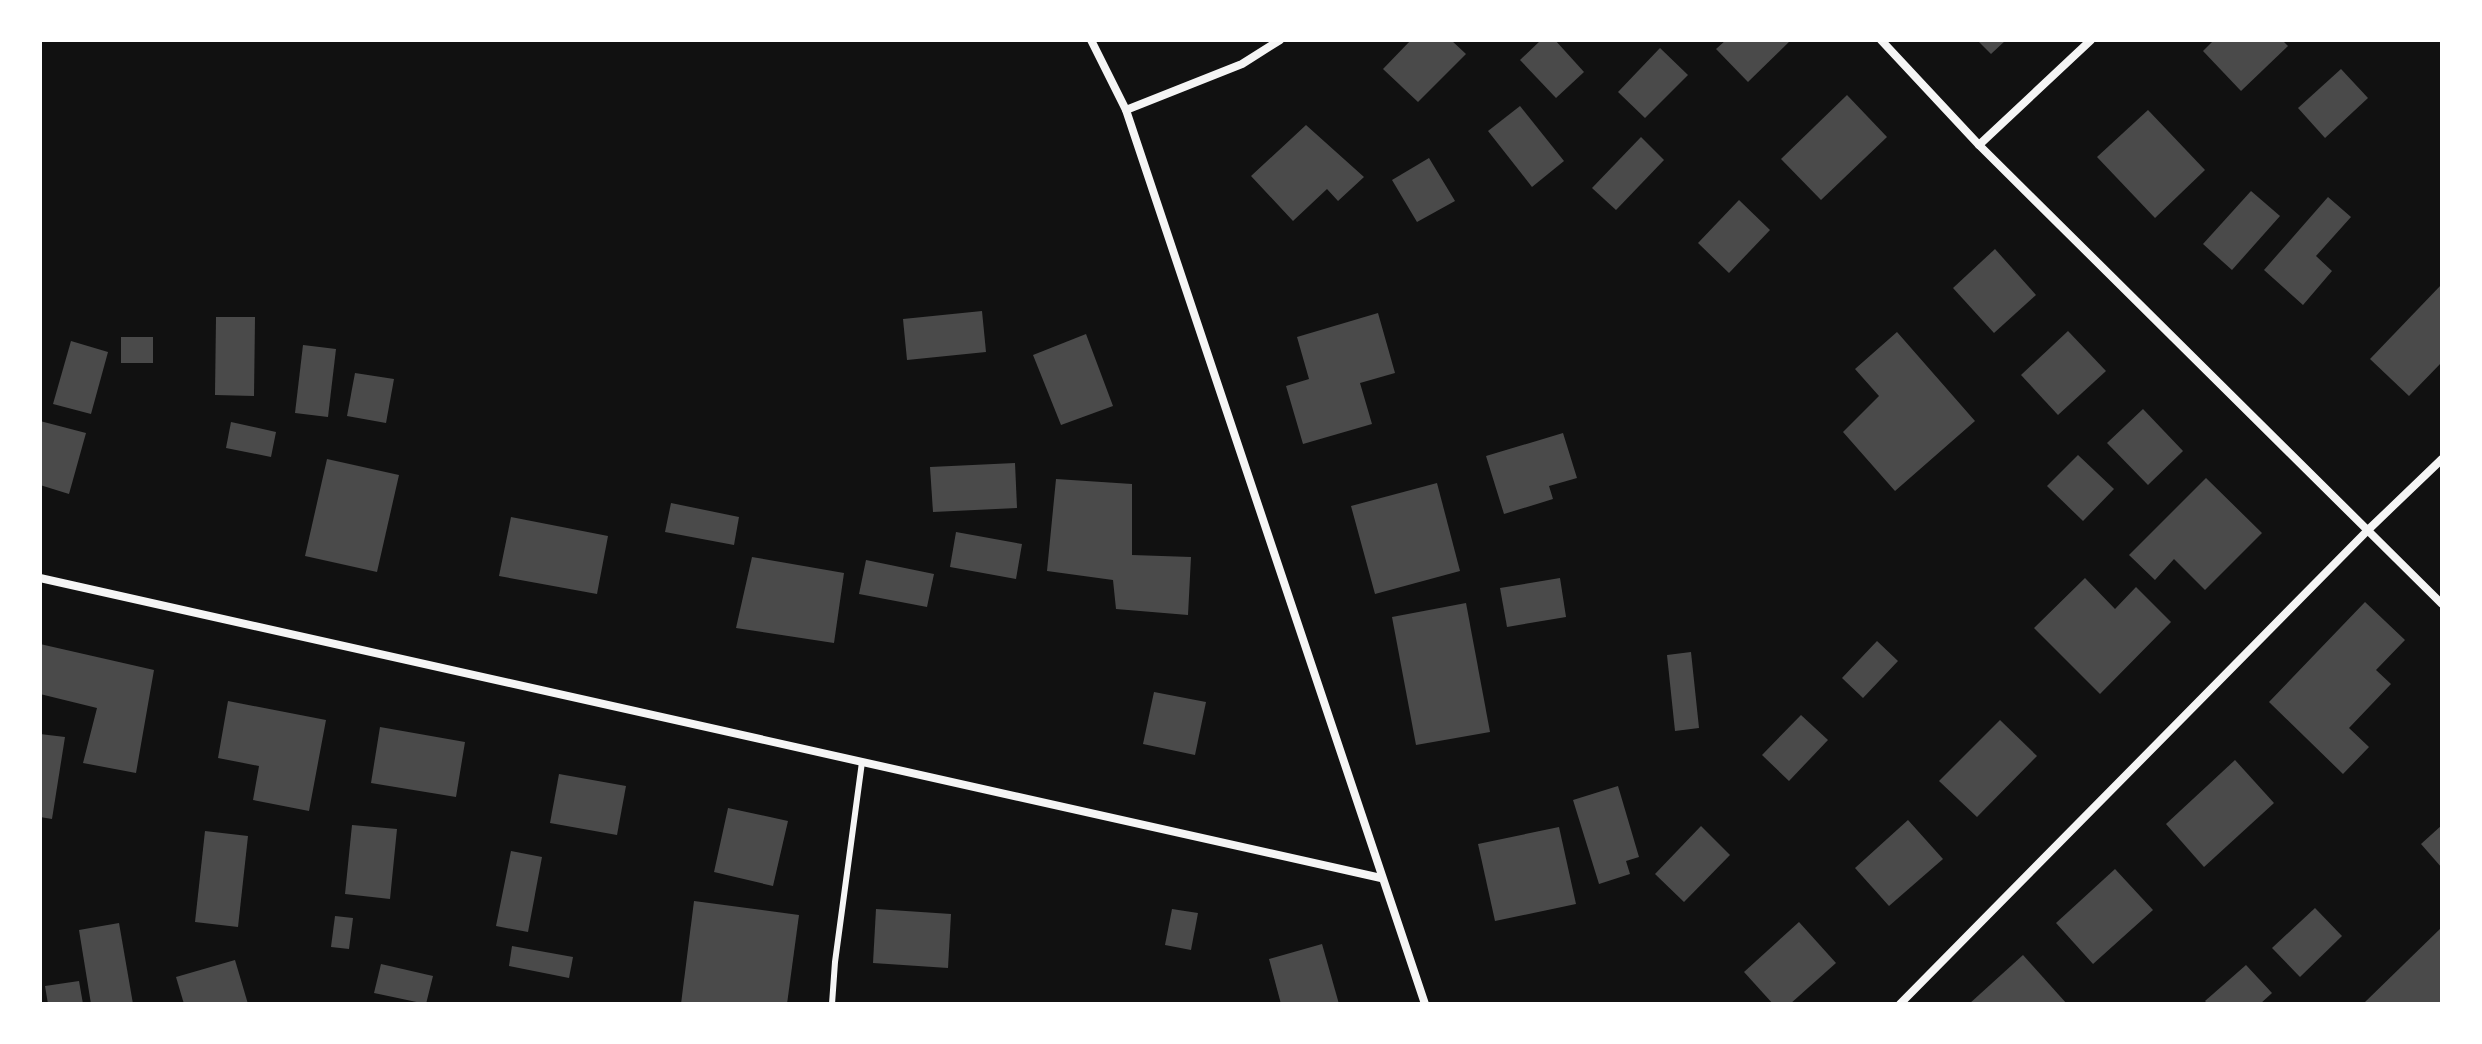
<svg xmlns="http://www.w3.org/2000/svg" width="2482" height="1044" font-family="'Open Sans',sans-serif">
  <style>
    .building { fill: #4a4a4a }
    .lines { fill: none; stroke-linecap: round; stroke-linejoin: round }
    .service { stroke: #f5f5f5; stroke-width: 6 }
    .minor { stroke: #f5f5f5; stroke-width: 8 }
  </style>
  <rect width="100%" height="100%" fill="#111"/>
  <g class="building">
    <polygon points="1411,40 1451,40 1466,54 1418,102 1383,69"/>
    <polygon points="1541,40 1555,40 1584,72 1556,98 1520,60"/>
    <polygon points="1726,40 1791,40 1748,82 1716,49"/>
    <polygon points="1977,40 2006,40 1991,54"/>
    <polygon points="2214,40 2282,40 2288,46 2241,91 2203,51"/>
    <polygon points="1660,48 1688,75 1645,118 1618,92"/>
    <polygon points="2341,69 2368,98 2325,138 2298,108"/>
    <polygon points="1847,95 1887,137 1821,200 1781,159"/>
    <polygon points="1520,106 1564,161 1532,187 1488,131"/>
    <polygon points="2148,110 2205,170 2155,218 2097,157"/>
    <polygon points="1306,125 1364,177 1338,201 1327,189 1293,221 1251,176"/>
    <polygon points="1641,137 1664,160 1616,210 1592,188"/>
    <polygon points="1429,158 1455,201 1417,222 1392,180"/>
    <polygon points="2251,191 2280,216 2232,270 2203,244"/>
    <polygon points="2328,197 2351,217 2316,256 2332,271 2303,305 2264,270"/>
    <polygon points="1739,200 1770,230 1729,273 1698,243"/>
    <polygon points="1995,249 2036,295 1994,333 1953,288"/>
    <polygon points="2442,284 2442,362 2409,396 2370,359"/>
    <polygon points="982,311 986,352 907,360 903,319"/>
    <polygon points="1378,313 1395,373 1360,383 1372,424 1303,444 1286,386 1309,379 1297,337"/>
    <polygon points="216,317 255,317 254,396 215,395"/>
    <polygon points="2068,331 2106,371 2058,415 2021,375"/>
    <polygon points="1897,332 1975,421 1895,491 1843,432 1879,396 1855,369"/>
    <polygon points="1086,334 1113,406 1061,425 1033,355"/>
    <rect x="121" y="337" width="32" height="26"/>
    <polygon points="71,341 108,352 91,414 53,404"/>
    <polygon points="303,345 336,349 328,417 295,413"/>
    <polygon points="355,373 394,379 386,423 347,416"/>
    <polygon points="2143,409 2183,451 2148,485 2107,443"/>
    <polygon points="40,421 86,433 69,494 40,485"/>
    <polygon points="231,422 276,432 271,457 226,448"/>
    <polygon points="1563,433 1577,478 1549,486 1553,499 1504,514 1486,456"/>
    <polygon points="2078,455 2114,489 2083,521 2047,486"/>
    <polygon points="327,459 399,475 377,572 305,556"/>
    <polygon points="1015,463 1017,508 933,512 930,467"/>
    <polygon points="2206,478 2262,533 2205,590 2174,559 2155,580 2129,555"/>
    <polygon points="1056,479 1132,484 1132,555 1191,557 1188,615 1116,609 1113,580 1047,571"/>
    <polygon points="1437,483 1460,571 1375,594 1351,506"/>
    <polygon points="671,503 739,517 734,545 665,532"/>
    <polygon points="511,517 608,536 597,594 499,576"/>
    <polygon points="956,532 1022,544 1016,579 950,567"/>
    <polygon points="752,557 844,573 834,643 736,628"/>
    <polygon points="866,560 934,574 927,607 859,594"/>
    <polygon points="1560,578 1566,617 1507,627 1500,588"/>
    <polygon points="2085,578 2115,609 2136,587 2171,622 2100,694 2034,628"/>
    <polygon points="2365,602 2405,640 2376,670 2391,684 2349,728 2369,747 2343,774 2269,702"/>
    <polygon points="1466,603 1490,732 1416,745 1392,617"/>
    <polygon points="1877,641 1898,661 1863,698 1842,678"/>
    <polygon points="40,644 154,670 136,773 83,763 97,708 40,694"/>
    <polygon points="1691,652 1699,728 1675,731 1667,655"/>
    <polygon points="1154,692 1206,702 1195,755 1143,744"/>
    <polygon points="228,701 326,720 309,811 253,800 259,766 218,758"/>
    <polygon points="1801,715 1828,740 1789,781 1762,755"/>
    <polygon points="2000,720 2037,756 1977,817 1939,781"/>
    <polygon points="380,727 465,742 456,797 371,783"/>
    <polygon points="40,734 65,737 52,819 40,817"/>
    <polygon points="2235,760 2274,803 2204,867 2166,824"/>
    <polygon points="559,774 626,786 617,835 550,823"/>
    <polygon points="1618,786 1639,857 1626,861 1630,874 1599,884 1573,800"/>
    <polygon points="728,808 788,821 773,886 714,872"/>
    <polygon points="1908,820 1943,859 1889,906 1855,868"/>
    <polygon points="352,825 397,829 390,899 345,894"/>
    <polygon points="2442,825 2442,868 2421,844"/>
    <polygon points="1701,826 1730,855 1684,902 1655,874"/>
    <polygon points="1559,827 1576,904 1495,921 1478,844"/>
    <polygon points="205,831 248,836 238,927 195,922"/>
    <polygon points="511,851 542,857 528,932 496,926"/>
    <polygon points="2115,869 2153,910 2093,964 2056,923"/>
    <polygon points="694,901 799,915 787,1004 681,1004"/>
    <polygon points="2315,908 2342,936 2300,977 2272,948"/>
    <polygon points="876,909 951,914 948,968 873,963"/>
    <polygon points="1172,909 1198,913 1191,950 1165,945"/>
    <polygon points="335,916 353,918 349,949 331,947"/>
    <polygon points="1799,922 1836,963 1790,1004 1773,1004 1744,972"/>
    <polygon points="119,923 133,1004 91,1004 79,930"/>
    <polygon points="2442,927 2442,1004 2363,1004"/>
    <polygon points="1322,944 1339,1004 1281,1004 1269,959"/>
    <polygon points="512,946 573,957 569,978 509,966"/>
    <polygon points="2023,955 2067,1004 1969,1004"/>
    <polygon points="235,960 248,1004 184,1004 176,977"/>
    <polygon points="381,964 433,976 426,1004 374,993"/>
    <polygon points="2246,965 2272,993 2260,1004 2208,1004 2205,1001"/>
    <polygon points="79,981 83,1004 48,1004 45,986"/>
  </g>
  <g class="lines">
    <polyline class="service" points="832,1004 835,962 862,762"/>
    <g class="minor">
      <polyline points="1091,40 1126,110 1425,1004"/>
      <polyline points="1881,40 1979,145 2442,604"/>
      <polyline points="1126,110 1242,64 1280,40"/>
      <polyline points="1979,145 2091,40"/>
      <polyline points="40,578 1381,878"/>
      <polyline points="1900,1004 2368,530 2442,459"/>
    </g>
  </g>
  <rect width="2482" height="1044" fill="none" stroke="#ffffff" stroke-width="84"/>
</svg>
